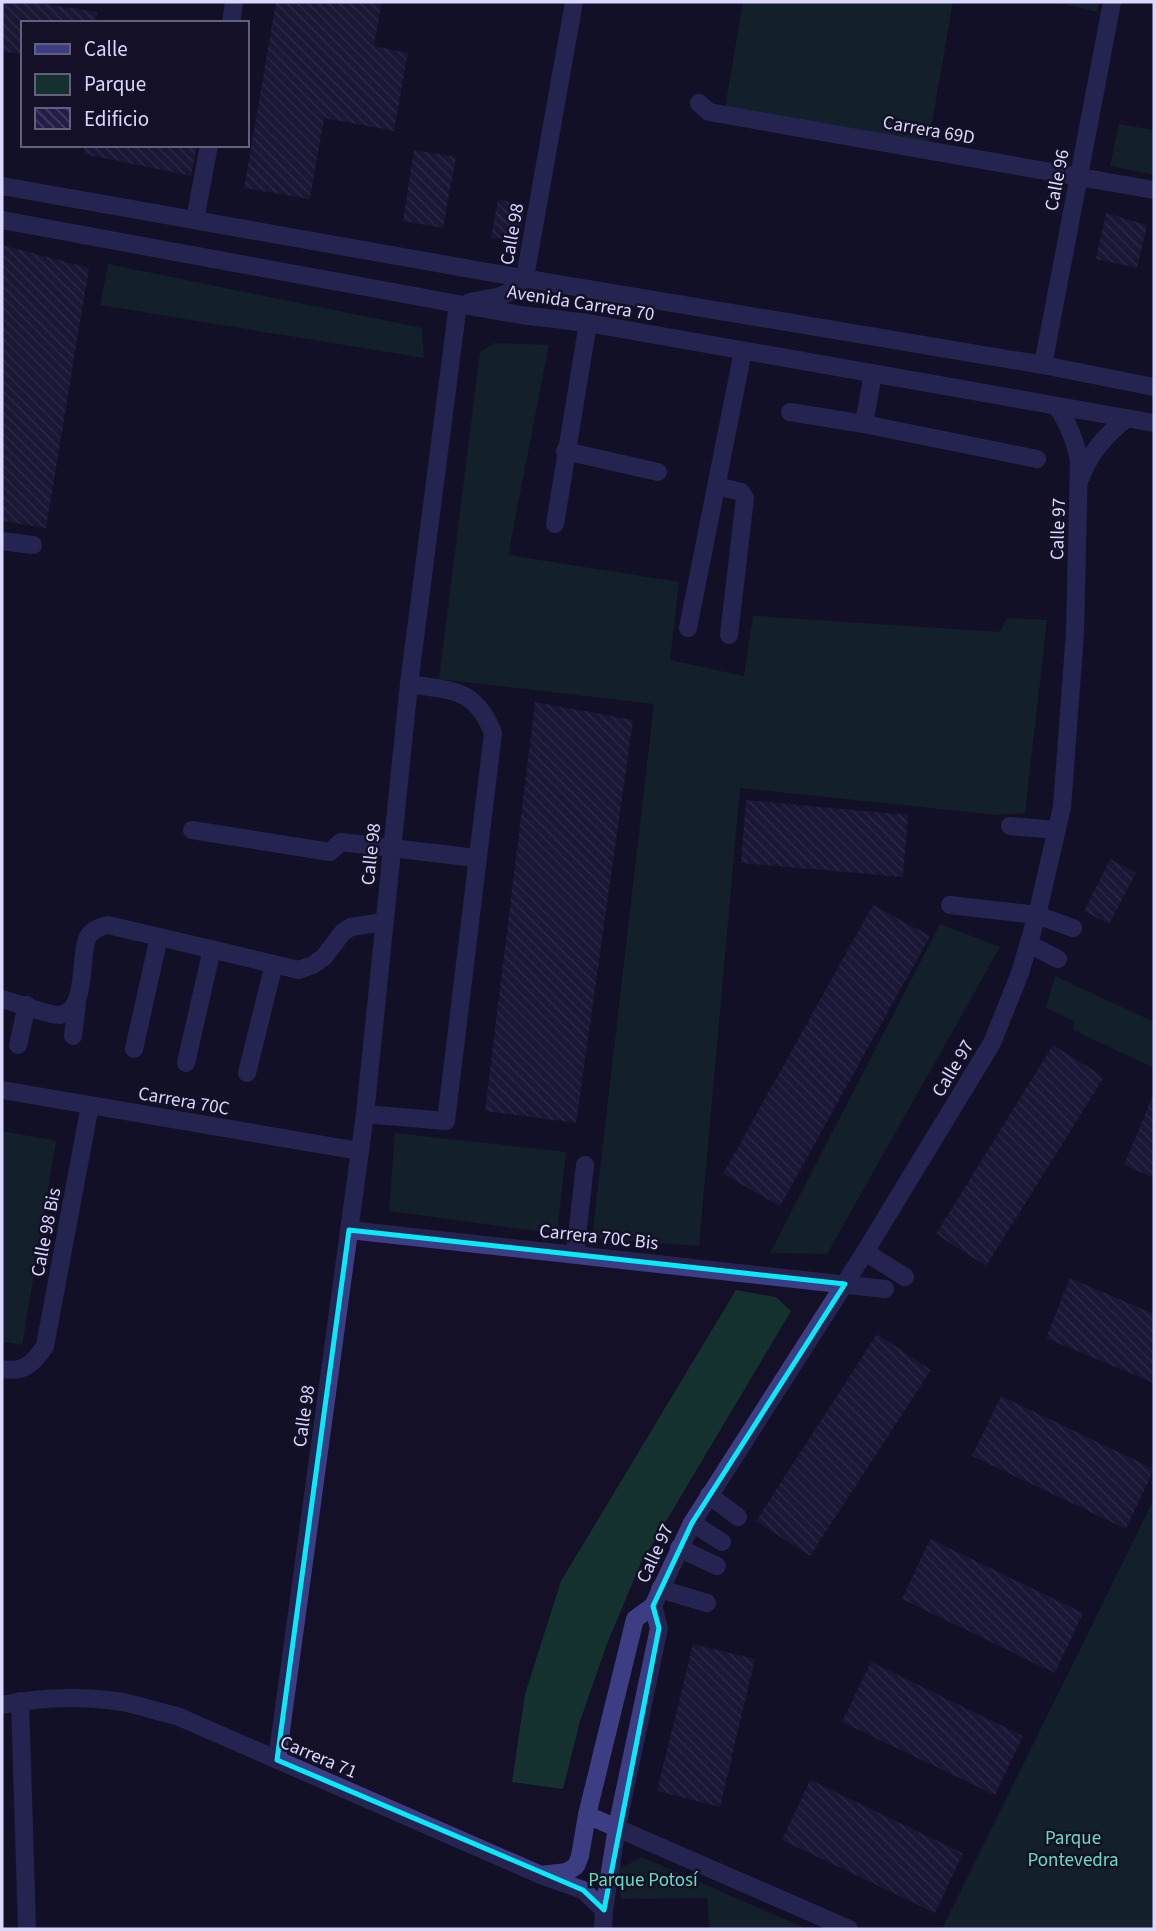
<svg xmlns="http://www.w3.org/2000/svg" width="1156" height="1931" font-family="'Source Sans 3',sans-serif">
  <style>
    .park { fill: #14312f }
    .building { fill: url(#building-back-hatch) }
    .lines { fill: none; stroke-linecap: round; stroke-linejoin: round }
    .minor { stroke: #3d3d84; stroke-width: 18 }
    .marked { fill: none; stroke: #0ae9f7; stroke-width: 5; stroke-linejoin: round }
    .labels { text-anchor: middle; stroke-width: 5; stroke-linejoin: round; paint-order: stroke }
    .street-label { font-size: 19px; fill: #dbd8fe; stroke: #131027 }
    .park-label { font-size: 19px; fill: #65ddba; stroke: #131027 }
  </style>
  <defs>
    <pattern id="building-back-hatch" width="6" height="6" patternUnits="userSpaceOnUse" patternTransform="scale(1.75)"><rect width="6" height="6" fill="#241d48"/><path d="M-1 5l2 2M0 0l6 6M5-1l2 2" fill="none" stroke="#433d63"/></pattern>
  </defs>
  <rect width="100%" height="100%" fill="#131027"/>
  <g class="park">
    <polygon points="743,2 953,2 928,145 725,108"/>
    <polygon points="1056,2 1099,2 1097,12"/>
    <polygon points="1119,124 1154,130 1154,175 1110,166"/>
    <polygon points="108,264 422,328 424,358 100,305"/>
    <polygon points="495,343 549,345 508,555 679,582 670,660 744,676 753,616 1000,632 1007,618 1047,620 1025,813 997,815 740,788 699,1246 592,1238 654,704 439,679 480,352"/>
    <polygon points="940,924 1000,947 827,1254 770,1253"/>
    <polygon points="1055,976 1154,1022 1154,1068 1073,1030 1074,1021 1046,1008"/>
    <polygon points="2,1131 56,1141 22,1345 2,1342"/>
    <polygon points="395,1133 566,1152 557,1234 389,1211"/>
    <polygon points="736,1290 776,1297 791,1311 640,1565 607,1644 580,1721 563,1789 512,1782 525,1694 561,1581"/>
    <polygon points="1154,1499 1154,1929 942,1929"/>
    <polygon points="642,1857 807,1929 710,1929 707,1898 621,1899 619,1869"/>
  </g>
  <g class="building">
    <polygon points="2,2 32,2 97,12 96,23 23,23 23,55 2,51"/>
    <polygon points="276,2 382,2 374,46 408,53 394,131 324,118 310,199 244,188"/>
    <polygon points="84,145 197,145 191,176 84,154"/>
    <polygon points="414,150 456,157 443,228 403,221"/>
    <polygon points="498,199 525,205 519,240 491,238"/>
    <polygon points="1106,213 1147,225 1137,268 1096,259"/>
    <polygon points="2,245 89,268 46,528 2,521"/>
    <polygon points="535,702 633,720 576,1123 485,1111"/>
    <polygon points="746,800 908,815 903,877 741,863"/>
    <polygon points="1110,859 1136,873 1109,924 1084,911"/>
    <polygon points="873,905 930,936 780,1206 723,1174"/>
    <polygon points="1053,1045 1104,1077 986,1266 936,1234"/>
    <polygon points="1154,1093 1154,1178 1124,1165"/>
    <polygon points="1070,1278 1154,1314 1154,1383 1046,1338"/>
    <polygon points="877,1334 931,1370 810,1556 756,1521"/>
    <polygon points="1001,1396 1154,1469 1126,1529 972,1456"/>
    <polygon points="930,1539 1083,1613 1055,1673 902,1599"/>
    <polygon points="693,1644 755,1659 720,1807 657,1791"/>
    <polygon points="871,1662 1023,1736 995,1795 842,1722"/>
    <polygon points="810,1780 963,1853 935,1913 782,1840"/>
  </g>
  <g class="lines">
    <g class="minor">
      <polyline points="231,23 234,2"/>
      <polyline points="699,103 709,112 1154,190"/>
      <polyline points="2,186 493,273 1043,365 1154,387"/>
      <polyline points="2,220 458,304 521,315 588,323 1154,423"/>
      <polyline points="195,220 209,145"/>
      <path d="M 470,302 C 494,297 510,299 525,277 L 574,2"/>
      <polyline points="1043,365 1112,2"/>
      <polyline points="790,412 864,424 1037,459"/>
      <polyline points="864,424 873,373"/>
      <polyline points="565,451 658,472"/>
      <path d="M 1081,477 C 1091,451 1106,435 1127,418"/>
      <polyline points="717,486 741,492 745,498 729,635"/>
      <polyline points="555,524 588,323"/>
      <polyline points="2,541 33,545"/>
      <polyline points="688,628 743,351"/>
      <polyline points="1010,826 1057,830"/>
      <polyline points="192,830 330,852 341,842 476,858"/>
      <polyline points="950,905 1037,915 1073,928"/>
      <polyline points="1029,944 1058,959"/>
      <path d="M 2,999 C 13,1002 51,1016 59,1015 C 88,1012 79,959 87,939 C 91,930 99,927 108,925 L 299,970 L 313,965 L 324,957 L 343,932 L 351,927 L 384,922"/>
      <polyline points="73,1036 77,1002"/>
      <polyline points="18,1045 27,1005"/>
      <polyline points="134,1049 159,937"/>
      <polyline points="186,1063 212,949"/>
      <polyline points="247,1073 274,964"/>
      <polyline points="2,1090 359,1151"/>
      <path d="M 365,1114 L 446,1121 L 493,733 C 475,687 451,691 409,684"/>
      <polyline points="349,1230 885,1289"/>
      <polyline points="865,1252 905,1277"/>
      <polyline points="575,1254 585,1165"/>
      <path d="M 2,1369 C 24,1373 34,1363 45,1346 L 90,1105"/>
      <polyline points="709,1495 738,1517"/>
      <polyline points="692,1523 722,1542"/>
      <polyline points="679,1548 717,1566"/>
      <polyline points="660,1589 707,1603"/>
      <polyline points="20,1701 27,1929"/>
      <path d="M 2,1705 C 41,1697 84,1696 123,1702 C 141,1706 159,1712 177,1716 L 541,1875 L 583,1890 L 604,1910"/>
      <polyline points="277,1760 365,1114 409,684 458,304"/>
      <polyline points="587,1815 849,1929"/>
      <path d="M 541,1875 L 567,1872 L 576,1866 L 580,1856 L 587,1815 L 635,1619 L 653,1606 L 692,1523 L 865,1252 L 992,1043 L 1020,973 L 1037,915 L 1062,807 L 1075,633 L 1079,460 C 1075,439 1068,423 1057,406"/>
      <polyline points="603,1929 604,1910 617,1827 659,1628 653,1606"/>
    </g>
  </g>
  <path d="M0 0H1156V1931H0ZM 349,1230 L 845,1284 L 692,1523 L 653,1606 L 659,1628 L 604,1910 L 583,1890 L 277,1760 Z" fill="#131027" fill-opacity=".55" fill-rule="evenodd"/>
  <path class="marked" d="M 349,1230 L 845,1284 L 692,1523 L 653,1606 L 659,1628 L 604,1910 L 583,1890 L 277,1760 Z"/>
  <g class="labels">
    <g class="street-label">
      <text transform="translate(929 129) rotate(10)" y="7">Carrera 69D</text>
      <text transform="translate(1056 180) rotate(-79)" y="7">Calle 96</text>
      <text transform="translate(511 234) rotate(-80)" y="7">Calle 98</text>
      <text transform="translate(581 302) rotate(9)" y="7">Avenida Carrera 70</text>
      <text transform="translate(1057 529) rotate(-88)" y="7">Calle 97</text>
      <text transform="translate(370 854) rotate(-84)" y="7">Calle 98</text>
      <text transform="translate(952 1068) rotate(-59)" y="7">Calle 97</text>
      <text transform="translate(184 1100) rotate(10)" y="7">Carrera 70C</text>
      <text transform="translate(45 1232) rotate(-79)" y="7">Calle 98 Bis</text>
      <text transform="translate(599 1236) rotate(6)" y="7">Carrera 70C Bis</text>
      <text transform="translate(303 1416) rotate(-82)" y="7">Calle 98</text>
      <text transform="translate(654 1553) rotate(-65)" y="7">Calle 97</text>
      <text transform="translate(319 1756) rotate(23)" y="7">Carrera 71</text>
    </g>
    <g class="park-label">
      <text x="1073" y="1844">Parque<tspan x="1073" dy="22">Pontevedra</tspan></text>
      <text x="643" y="1886">Parque Potosí</text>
    </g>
  </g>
  <rect width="1156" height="1931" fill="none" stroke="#dbd8fe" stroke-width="7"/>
  <rect x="21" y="21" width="228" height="126" fill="#131027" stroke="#63607d" stroke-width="2"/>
  <rect x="35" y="44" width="35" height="10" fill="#3d3d84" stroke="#63607d" stroke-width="2"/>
  <text x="84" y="56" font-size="21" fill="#dbd8fe">Calle</text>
  <rect x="35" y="74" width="35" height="21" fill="#14312f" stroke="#63607d" stroke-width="2"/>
  <text x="84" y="91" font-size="21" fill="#dbd8fe">Parque</text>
  <rect x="35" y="108" width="35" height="21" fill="url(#building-back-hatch)" stroke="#63607d" stroke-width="2"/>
  <text x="84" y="126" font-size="21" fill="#dbd8fe">Edificio</text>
</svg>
